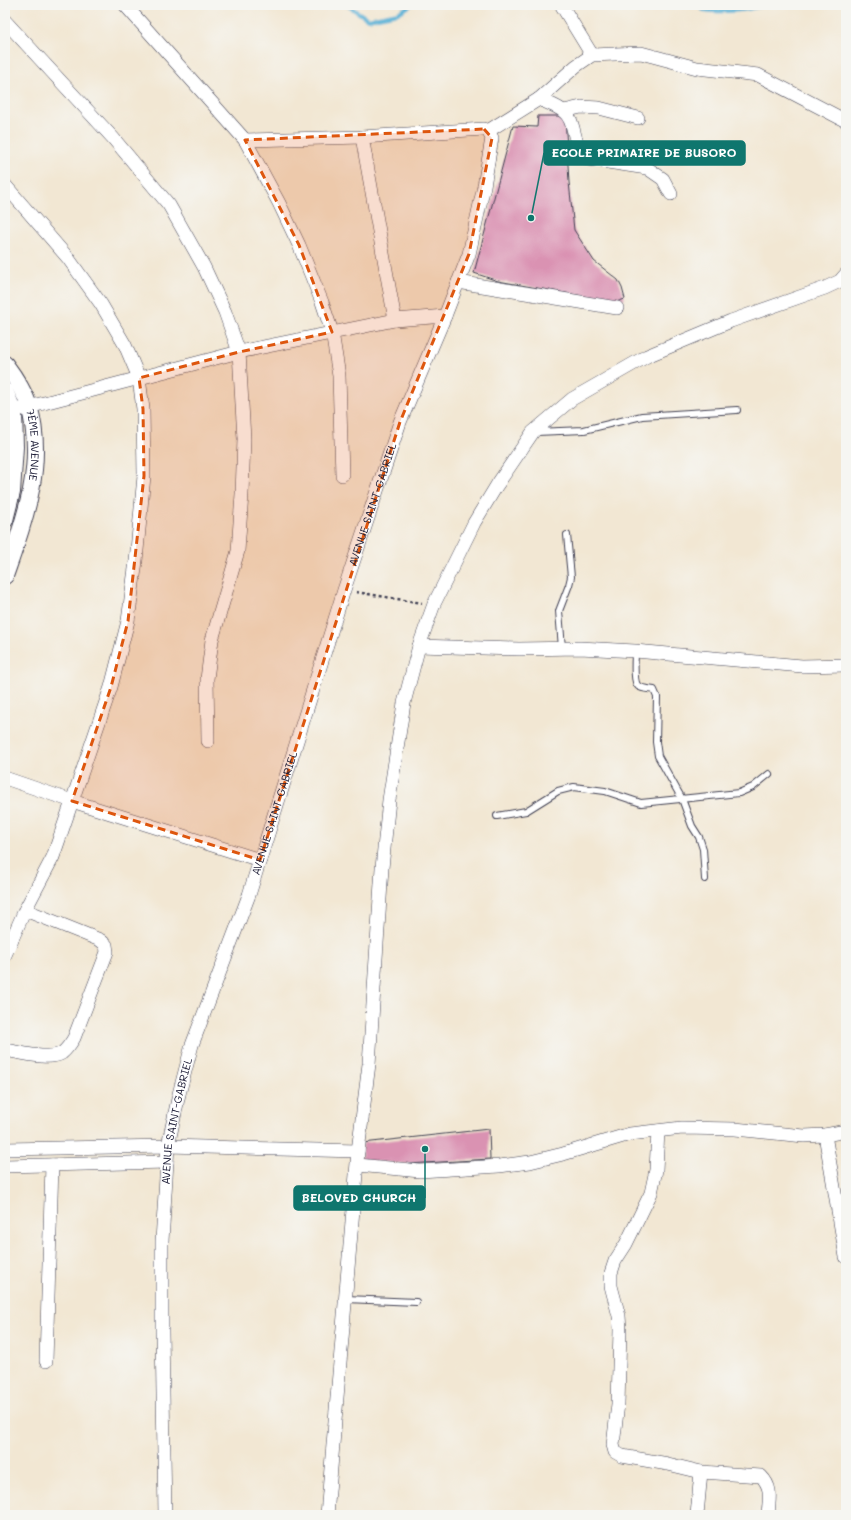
<svg xmlns="http://www.w3.org/2000/svg" width="851" height="1520" font-family="Mali,sans-serif">
  <style>
    .lines { fill: none; stroke-linecap: round; stroke-linejoin: round }
    .stream { stroke: #58b0d5; stroke-width: 4 }
    .building { fill: #da92b2 }
    .service-casing { stroke: #414052; stroke-width: 8 }
    .minor-casing { stroke: #414052; stroke-width: 14 }
    .tertiary-casing { stroke: #414052; stroke-width: 18 }
    .path { stroke: #414052; stroke-width: 2.5; stroke-dasharray: 3 3; stroke-linecap: butt }
    .service { stroke: #fff; stroke-width: 6 }
    .minor { stroke: #fff; stroke-width: 13 }
    .tertiary { stroke: #fff; stroke-width: 16 }
    .marked { fill: #de560e; fill-opacity: 0.2; stroke: #de560e; stroke-width: 3; stroke-dasharray: 8 5; stroke-linejoin: round }
    .labels { text-anchor: middle; stroke-width: 3; stroke-linejoin: round; paint-order: stroke }
    .street-label { font-size: 11px; fill: #22223b; stroke: #f6f6f2 }
    .leader { fill: none; stroke: #0f766e; stroke-width: 1.5 }
    .callout-dot { fill: #0f766e; stroke: #f6f6f2; stroke-width: 1.5 }
    .callout { fill: #0f766e; stroke: #0f766e; stroke-width: 1.5 }
    .callout-label { font-size: 12px; text-anchor: middle; font-weight: bold; fill: #fff }
  </style>
  <rect width="100%" height="100%" fill="#f6f6f2"/>
  <filter id="ink" filterUnits="userSpaceOnUse"><feTurbulence type="fractalNoise" baseFrequency=".025" numOctaves="2"/><feDisplacementMap in="SourceGraphic" scale="8" xChannelSelector="R" yChannelSelector="G"/><feConvolveMatrix kernelMatrix="1 2 1 2 8 2 1 2 1" color-interpolation-filters="sRGB"/></filter>
  <filter id="wash" filterUnits="userSpaceOnUse"><feTurbulence type="fractalNoise" baseFrequency=".012" numOctaves="4" result="noise"/><feDisplacementMap in="SourceGraphic" scale="16" xChannelSelector="R" yChannelSelector="G"/><feGaussianBlur stdDeviation="0.9" result="paint"/><feColorMatrix in="noise" values="0 0 0 0 0 0 0 0 0 0 0 0 0 0 0 0 0 1.4 0 .05"/><feComposite in="paint" operator="in"/></filter>
  <g filter="url(#wash)">
    <rect width="100%" height="100%" fill="#f2e7d3"/>
    <g class="lines">
      <g class="stream">
        <polyline points="347,5 368,19 398,13 411,5"/>
        <path d="M 697,5 C 700,7 702,10 705,10 C 720,13 749,10 764,5"/>
      </g>
    </g>
    <g id="blocks">
      <g class="building">
        <polygon points="538,116 565,116 569,182 574,230 594,261 618,280 622,288 625,299 616,302 498,281 474,273 513,126 537,127"/>
        <polygon points="489,1129 490,1159 408,1164 361,1161 363,1143"/>
      </g>
    </g>
  </g>
  <g filter="url(#ink)">
    <use href="#blocks" fill-opacity="0" stroke="#414052" stroke-width="1"/>
    <g class="lines">
      <defs>
        <g id="service">
          <polyline points="536,432 584,430 642,416 737,410"/>
          <polyline points="562,648 559,611 569,585 571,577 567,535"/>
          <path d="M 635,651 C 635,658 633,682 638,686 C 642,689 649,689 654,690 L 657,697 L 656,742 L 658,756 L 682,799 L 692,826 L 699,837 L 703,849 L 705,879"/>
          <polyline points="497,816 526,811 558,791 574,787 605,791 641,803 739,793 753,787 769,774"/>
          <polyline points="346,1299 416,1302"/>
        </g>
        <g id="minor">
          <polyline points="125,5 245,140 279,203 299,245 322,302 332,332 339,376 342,475"/>
          <polyline points="562,6 592,55"/>
          <polyline points="5,21 113,138 169,205 204,267 225,312 239,352 244,439 242,494 238,551 212,640 207,679 208,741"/>
          <path d="M 539,99 C 547,103 558,106 564,112 C 577,121 571,146 588,159 L 647,168 L 663,179 L 671,194"/>
          <polyline points="564,111 581,107 599,108 638,118"/>
          <polyline points="488,131 539,99 576,66 592,55 615,54 641,53 697,68 758,75 846,121"/>
          <polyline points="362,137 395,320"/>
          <polyline points="245,140 362,137 484,129 488,131"/>
          <polyline points="5,185 68,258 101,304 125,345 139,378 143,409 144,476 136,561 128,621 111,687 53,857 25,910 5,955"/>
          <polyline points="458,282 617,308"/>
          <polyline points="21,409 239,352 395,320 445,316"/>
          <polyline points="419,646 519,649 580,648 635,651 802,666 846,665"/>
          <polyline points="5,778 72,801 260,860"/>
          <path d="M 5,1050 C 19,1052 50,1061 62,1053 C 67,1049 71,1043 74,1038 L 107,952 L 106,945 L 100,940 L 25,910"/>
          <polyline points="658,1131 656,1170 651,1193 626,1244 615,1261 611,1273 611,1286 619,1316 620,1330 618,1404 613,1445 615,1452 622,1456 668,1464 701,1472 697,1515"/>
          <polyline points="825,1135 846,1257"/>
          <polyline points="5,1149 168,1146 358,1151"/>
          <polyline points="358,1165 420,1171 499,1166 530,1162 563,1154 630,1134 682,1128 735,1129 804,1136 825,1135 846,1131"/>
          <polyline points="5,1166 167,1162"/>
          <polyline points="46,1361 52,1165"/>
          <path d="M 701,1472 L 761,1476 C 773,1488 769,1499 768,1515"/>
          <path id="s1" d="M 165,1515 L 162,1332 L 162,1241 L 168,1146 L 179,1094 L 192,1045 L 249,895 L 344,590 L 400,422 L 445,316 L 469,254 L 484,186 L 492,138 L 488,131"/>
          <polyline points="327,1515 358,1151 369,1064 382,868 389,800 404,703 419,646 434,604 474,523 497,485 533,432 572,399 647,356 731,321 825,288 840,281 846,274"/>
        </g>
        <g id="tertiary">
          <path id="s2" d="M 5,364 C 14,376 24,391 29,406 C 46,464 24,522 5,576"/>
          <polyline points="5,391 14,412 15,447 12,492 5,520"/>
        </g>
      </defs>
      <use href="#service" class="service-casing"/>
      <use href="#minor" class="minor-casing"/>
      <use href="#tertiary" class="tertiary-casing"/>
      <polyline class="path" points="356,592 422,603"/>
      <use href="#service" class="service"/>
      <use href="#minor" class="minor"/>
      <use href="#tertiary" class="tertiary"/>
    </g>
  </g>
  <path class="marked" d="M 484,129 L 492,138 L 469,254 L 400,422 L 260,860 L 72,801 L 111,687 L 128,621 L 144,476 L 143,409 L 139,378 L 239,352 L 332,332 L 299,245 L 245,140 Z"/>
  <g class="labels">
    <g class="street-label">
      <text dy="4" stroke="none"><textPath href="#s2" startOffset="88">7ÈME AVENUE</textPath></text>
      <text dy="4" stroke="none"><textPath href="#s1" startOffset="1043">AVENUE SAINT-GABRIEL</textPath></text>
      <text dy="4" stroke="none"><textPath href="#s1" startOffset="719">AVENUE SAINT-GABRIEL</textPath></text>
      <text dy="4" stroke="none"><textPath href="#s1" startOffset="395">AVENUE SAINT-GABRIEL</textPath></text>
    </g>
  </g>
  <path class="leader" d="M531 218L544 153M425 1149L425 1198"/>
  <g class="callout-dot">
    <circle cx="531" cy="218" r="4"/>
    <circle cx="425" cy="1149" r="4"/>
  </g>
  <g class="callout">
    <rect x="544" y="141" width="201" height="24" rx="4"/>
    <rect x="294" y="1186" width="131" height="24" rx="4"/>
  </g>
  <g class="callout-label">
    <text x="644" y="157">ECOLE PRIMAIRE DE BUSORO</text>
    <text x="359" y="1202">BELOVED CHURCH</text>
  </g>
  <rect width="851" height="1520" fill="none" stroke="#f6f6f2" stroke-width="20"/>
</svg>
